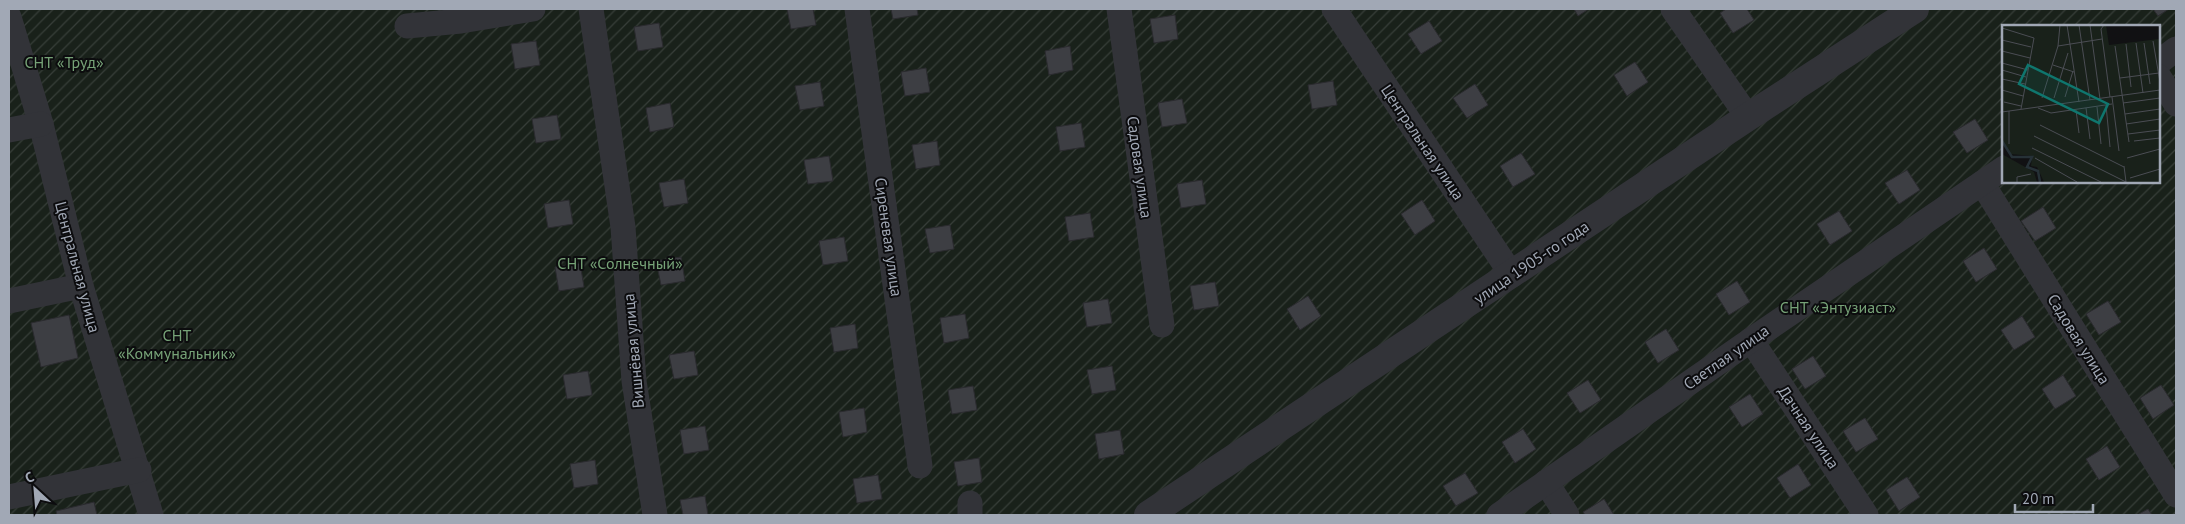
<svg xmlns="http://www.w3.org/2000/svg" width="2185" height="524" font-family="'PT Sans',sans-serif">
  <style>
    .garden { fill: url(#garden-furrows); fill-rule: evenodd }
    .building { fill: #3d3e43; stroke: #2b2b2f }
    .lines { fill: none; stroke-linecap: round; stroke-linejoin: round }
    .minor { stroke: #323338; stroke-width: 25 }
    .tertiary { stroke: #323338; stroke-width: 28 }
    .labels { text-anchor: middle; stroke-width: 4; stroke-linejoin: round; paint-order: stroke }
    .park-label { font-size: 16px; fill: #76a277; stroke: #0c0c0e }
    .street-label { font-size: 16px; fill: #a1a8b5; stroke: #0c0c0e }
    .inset-river { fill: none; stroke: #263137; stroke-width: 2.5 }
    .inset-road { fill: none; stroke: #4b4d54; stroke-width: 1 }
    .view { fill: #0f766e; fill-opacity: 0.15; stroke: #0f766e; stroke-width: 2.5 }
    .inset-edge { fill: none; stroke: #a1a8b5; stroke-width: 2.5 }
  </style>
  <defs>
    <pattern id="garden-furrows" width="10" height="10" patternUnits="userSpaceOnUse" patternTransform="scale(1.25)"><rect width="10" height="10" fill="#19211a"/><path d="M-1 1l2-2M0 10L10 0M9 11l2-2" fill="none" stroke="#373e39"/></pattern>
  </defs>
  <rect width="100%" height="100%" fill="#111113"/>
  <path class="garden" d="M 9,9 L 2176,9 L 2176,515 L 9,515 ZM 2004,26 L 2159,26 L 2159,181 L 2004,181 Z"/>
  <g class="building">
    <polygon points="787,9 813,9 816,25 791,29"/>
    <polygon points="891,9 917,9 918,15 893,19"/>
    <polygon points="1574,9 1589,9 1578,16"/>
    <polygon points="1726,9 1747,9 1754,20 1733,33 1720,13"/>
    <polygon points="2153,9 2169,9 2158,16"/>
    <polygon points="1175,15 1178,39 1154,43 1150,19"/>
    <polygon points="1429,21 1442,41 1421,54 1408,34"/>
    <polygon points="659,23 663,47 638,51 634,27"/>
    <polygon points="536,41 540,65 515,69 511,44"/>
    <polygon points="1070,46 1073,70 1049,75 1045,51"/>
    <polygon points="1635,62 1648,82 1627,96 1614,75"/>
    <polygon points="926,68 930,92 905,96 901,72"/>
    <polygon points="1333,81 1337,105 1312,109 1308,85"/>
    <polygon points="820,82 824,106 800,110 795,86"/>
    <polygon points="1475,84 1488,105 1467,118 1453,98"/>
    <polygon points="1182,99 1187,123 1162,127 1158,103"/>
    <polygon points="670,103 674,127 650,132 646,108"/>
    <polygon points="557,115 561,139 536,143 532,119"/>
    <polygon points="1975,119 1988,140 1967,153 1953,132"/>
    <polygon points="1081,123 1085,147 1060,151 1056,127"/>
    <polygon points="937,141 940,165 916,169 912,145"/>
    <polygon points="1521,153 1535,174 1513,187 1500,166"/>
    <polygon points="829,156 833,181 808,184 804,160"/>
    <polygon points="1907,170 1920,190 1899,204 1885,183"/>
    <polygon points="684,179 688,203 664,207 659,183"/>
    <polygon points="1202,180 1206,204 1181,208 1177,184"/>
    <polygon points="569,200 573,224 548,228 544,204"/>
    <polygon points="1422,200 1435,221 1415,235 1401,214"/>
    <polygon points="2043,207 2056,228 2035,241 2021,221"/>
    <polygon points="1839,211 1852,231 1830,245 1817,224"/>
    <polygon points="1090,213 1094,237 1069,241 1065,217"/>
    <polygon points="950,225 954,249 930,253 925,229"/>
    <polygon points="844,237 848,261 823,265 819,241"/>
    <polygon points="1984,248 1997,269 1976,282 1963,261"/>
    <polygon points="681,257 685,281 661,285 656,261"/>
    <polygon points="580,263 584,287 559,291 555,267"/>
    <polygon points="1737,281 1750,302 1729,315 1716,294"/>
    <polygon points="1215,282 1219,306 1194,310 1190,286"/>
    <polygon points="1308,296 1321,316 1300,330 1287,309"/>
    <polygon points="1108,299 1112,323 1087,327 1083,303"/>
    <polygon points="2108,301 2121,322 2099,335 2086,314"/>
    <polygon points="965,314 969,338 944,343 940,318"/>
    <polygon points="69,315 78,358 41,367 31,323"/>
    <polygon points="2022,316 2035,337 2014,350 2001,330"/>
    <polygon points="855,324 858,348 834,352 830,328"/>
    <polygon points="1666,329 1679,350 1658,363 1645,342"/>
    <polygon points="694,351 698,375 674,379 669,355"/>
    <polygon points="1813,356 1826,376 1805,389 1792,369"/>
    <polygon points="1112,366 1116,390 1092,394 1087,370"/>
    <polygon points="588,371 592,395 567,399 563,375"/>
    <polygon points="2063,375 2076,396 2055,409 2042,389"/>
    <polygon points="1588,380 1601,400 1580,413 1567,393"/>
    <polygon points="2161,385 2174,405 2153,419 2140,398"/>
    <polygon points="973,386 977,410 952,414 948,390"/>
    <polygon points="1750,394 1763,414 1742,427 1729,407"/>
    <polygon points="864,408 867,432 843,437 839,412"/>
    <polygon points="1865,418 1878,439 1856,452 1843,431"/>
    <polygon points="705,426 709,450 684,454 680,430"/>
    <polygon points="1523,429 1536,449 1515,463 1502,442"/>
    <polygon points="1120,430 1124,454 1099,459 1095,434"/>
    <polygon points="2107,446 2120,467 2099,480 2086,459"/>
    <polygon points="979,458 982,482 958,486 954,462"/>
    <polygon points="595,460 598,484 574,488 570,464"/>
    <polygon points="1798,464 1811,485 1790,498 1777,478"/>
    <polygon points="1465,473 1478,493 1456,506 1443,486"/>
    <polygon points="878,475 882,499 857,503 853,479"/>
    <polygon points="1907,477 1920,497 1899,511 1886,490"/>
    <polygon points="705,496 708,515 683,515 680,500"/>
    <polygon points="1604,499 1614,515 1585,515 1583,512"/>
    <polygon points="94,502 97,515 57,515 56,511"/>
    <polygon points="2148,509 2152,515 2137,515"/>
  </g>
  <g class="lines">
    <g class="minor">
      <polyline points="591,9 623,227 634,381 655,515"/>
      <polyline points="857,9 920,466"/>
      <polyline points="1119,9 1162,325"/>
      <polyline points="1334,9 1512,275"/>
      <polyline points="1673,9 1748,117"/>
      <polyline points="9,17 41,124 81,286 151,515"/>
      <polyline points="407,26 461,21 533,9"/>
      <polyline points="2159,62 2176,49"/>
      <polyline points="2159,77 2176,104"/>
      <polyline points="9,130 41,124"/>
      <polyline points="1982,183 2176,495"/>
      <polyline points="9,301 81,286"/>
      <polyline points="1751,340 1866,515"/>
      <polyline points="1546,482 1567,515"/>
      <polyline points="9,497 139,470"/>
      <polyline points="970,515 970,503"/>
      <polyline points="1499,515 1751,340 2004,168"/>
    </g>
    <polyline class="tertiary" points="1148,515 1748,117 1915,9"/>
  </g>
  <g class="labels">
    <g class="park-label">
      <text x="64" y="68">СНТ «Труд»</text>
      <text x="620" y="269">СНТ «Солнечный»</text>
      <text x="1838" y="313">СНТ «Энтузиаст»</text>
      <text x="177" y="341">СНТ<tspan x="177" dy="18">«Коммунальник»</tspan></text>
    </g>
    <g class="street-label">
      <text transform="translate(1423 142) rotate(56)" y="6">Центральная улица</text>
      <text transform="translate(1140 167) rotate(82)" y="6">Садовая улица</text>
      <text transform="translate(889 237) rotate(82)" y="6">Сиреневая улица</text>
      <text transform="translate(1531 262) rotate(-34)" y="6">улица 1905-го года</text>
      <text transform="translate(78 267) rotate(75)" y="6">Центральная улица</text>
      <text transform="translate(2079 339) rotate(58)" y="6">Садовая улица</text>
      <text transform="translate(633 351) rotate(-95)" y="6">Вишнёвая улица</text>
      <text transform="translate(1726 357) rotate(-35)" y="6">Светлая улица</text>
      <text transform="translate(1809 427) rotate(56)" y="6">Дачная улица</text>
    </g>
  </g>
  <g transform="translate(2002 25)">
    <rect width="158" height="158" fill="#111113"/>
    <path d="M 0,0 L 104,0 L 107,20 L 157,14 L 157,157 L 42,157 L 35,142 L 29,141 L 30,131 L 8,129 L 0,116 ZM 0,129 L 32,147 L 35,157 L 0,157 Z" fill="#19211a"/>
    <path class="inset-river" d="M 0,116 L 10,132 L 30,132 L 25,142 L 36,146 L 38,157"/>
    <path class="inset-road" d="M 65,0 L 77,77M 77,0 L 88,75M 88,0 L 98,74M 102,0 L 99,4 L 108,72M 0,3 L 32,13 L 19,84M 0,15 L 29,22M 151,16 L 158,57M 134,18 L 141,68M 142,18 L 148,59M 124,19 L 129,62M 56,21 L 100,14M 113,21 L 127,117M 0,26 L 28,33M 0,38 L 26,45M 51,40 L 72,47M 0,45 L 24,52M 118,53 L 157,48M 0,54 L 23,59M 0,65 L 21,71M 63,72 L 71,46M 110,72 L 117,126M 40,73 L 56,21 L 58,0M 52,73 L 66,28M 2,77 L 19,81M 121,78 L 158,73M 104,80 L 108,122M 95,82 L 99,119M 36,83 L 49,88 L 110,79M 84,83 L 88,114M 74,85 L 77,108M 0,87 L 158,65M 123,89 L 158,84M 124,99 L 158,94M 38,100 L 122,142M 126,109 L 158,105M 32,111 L 124,157M 132,116 L 158,113M 7,119 L 7,86M 30,123 L 99,157M 33,133 L 75,157M 125,133 L 158,124M 122,141 L 124,157M 128,153 L 158,144M 15,157 L 15,152 L 29,149"/>
    <path class="view" d="M 26,40 L 106,79 L 97,98 L 17,59 Z"/>
    <rect width="158" height="158" class="inset-edge"/>
  </g>
  <rect width="2185" height="524" fill="none" stroke="#a1a8b5" stroke-width="20"/>
  <g transform="translate(35 489) rotate(334)" stroke="#0c0c0e" stroke-width="4" paint-order="stroke">
  <path d="M0-4L9 19L0 12L-9 19Z" fill="#a1a8b5"/>
  <text y="-8" font-size="14" font-weight="bold" text-anchor="middle" fill="#a1a8b5">С</text>
  </g>
  <path d="M2015 504v8h78v-8" fill="none" stroke="#a1a8b5" stroke-width="2.5"/>
  <text x="2022" y="504" font-size="15" fill="#a1a8b5" stroke="#0c0c0e" stroke-width="4" paint-order="stroke">20 m</text>
</svg>
